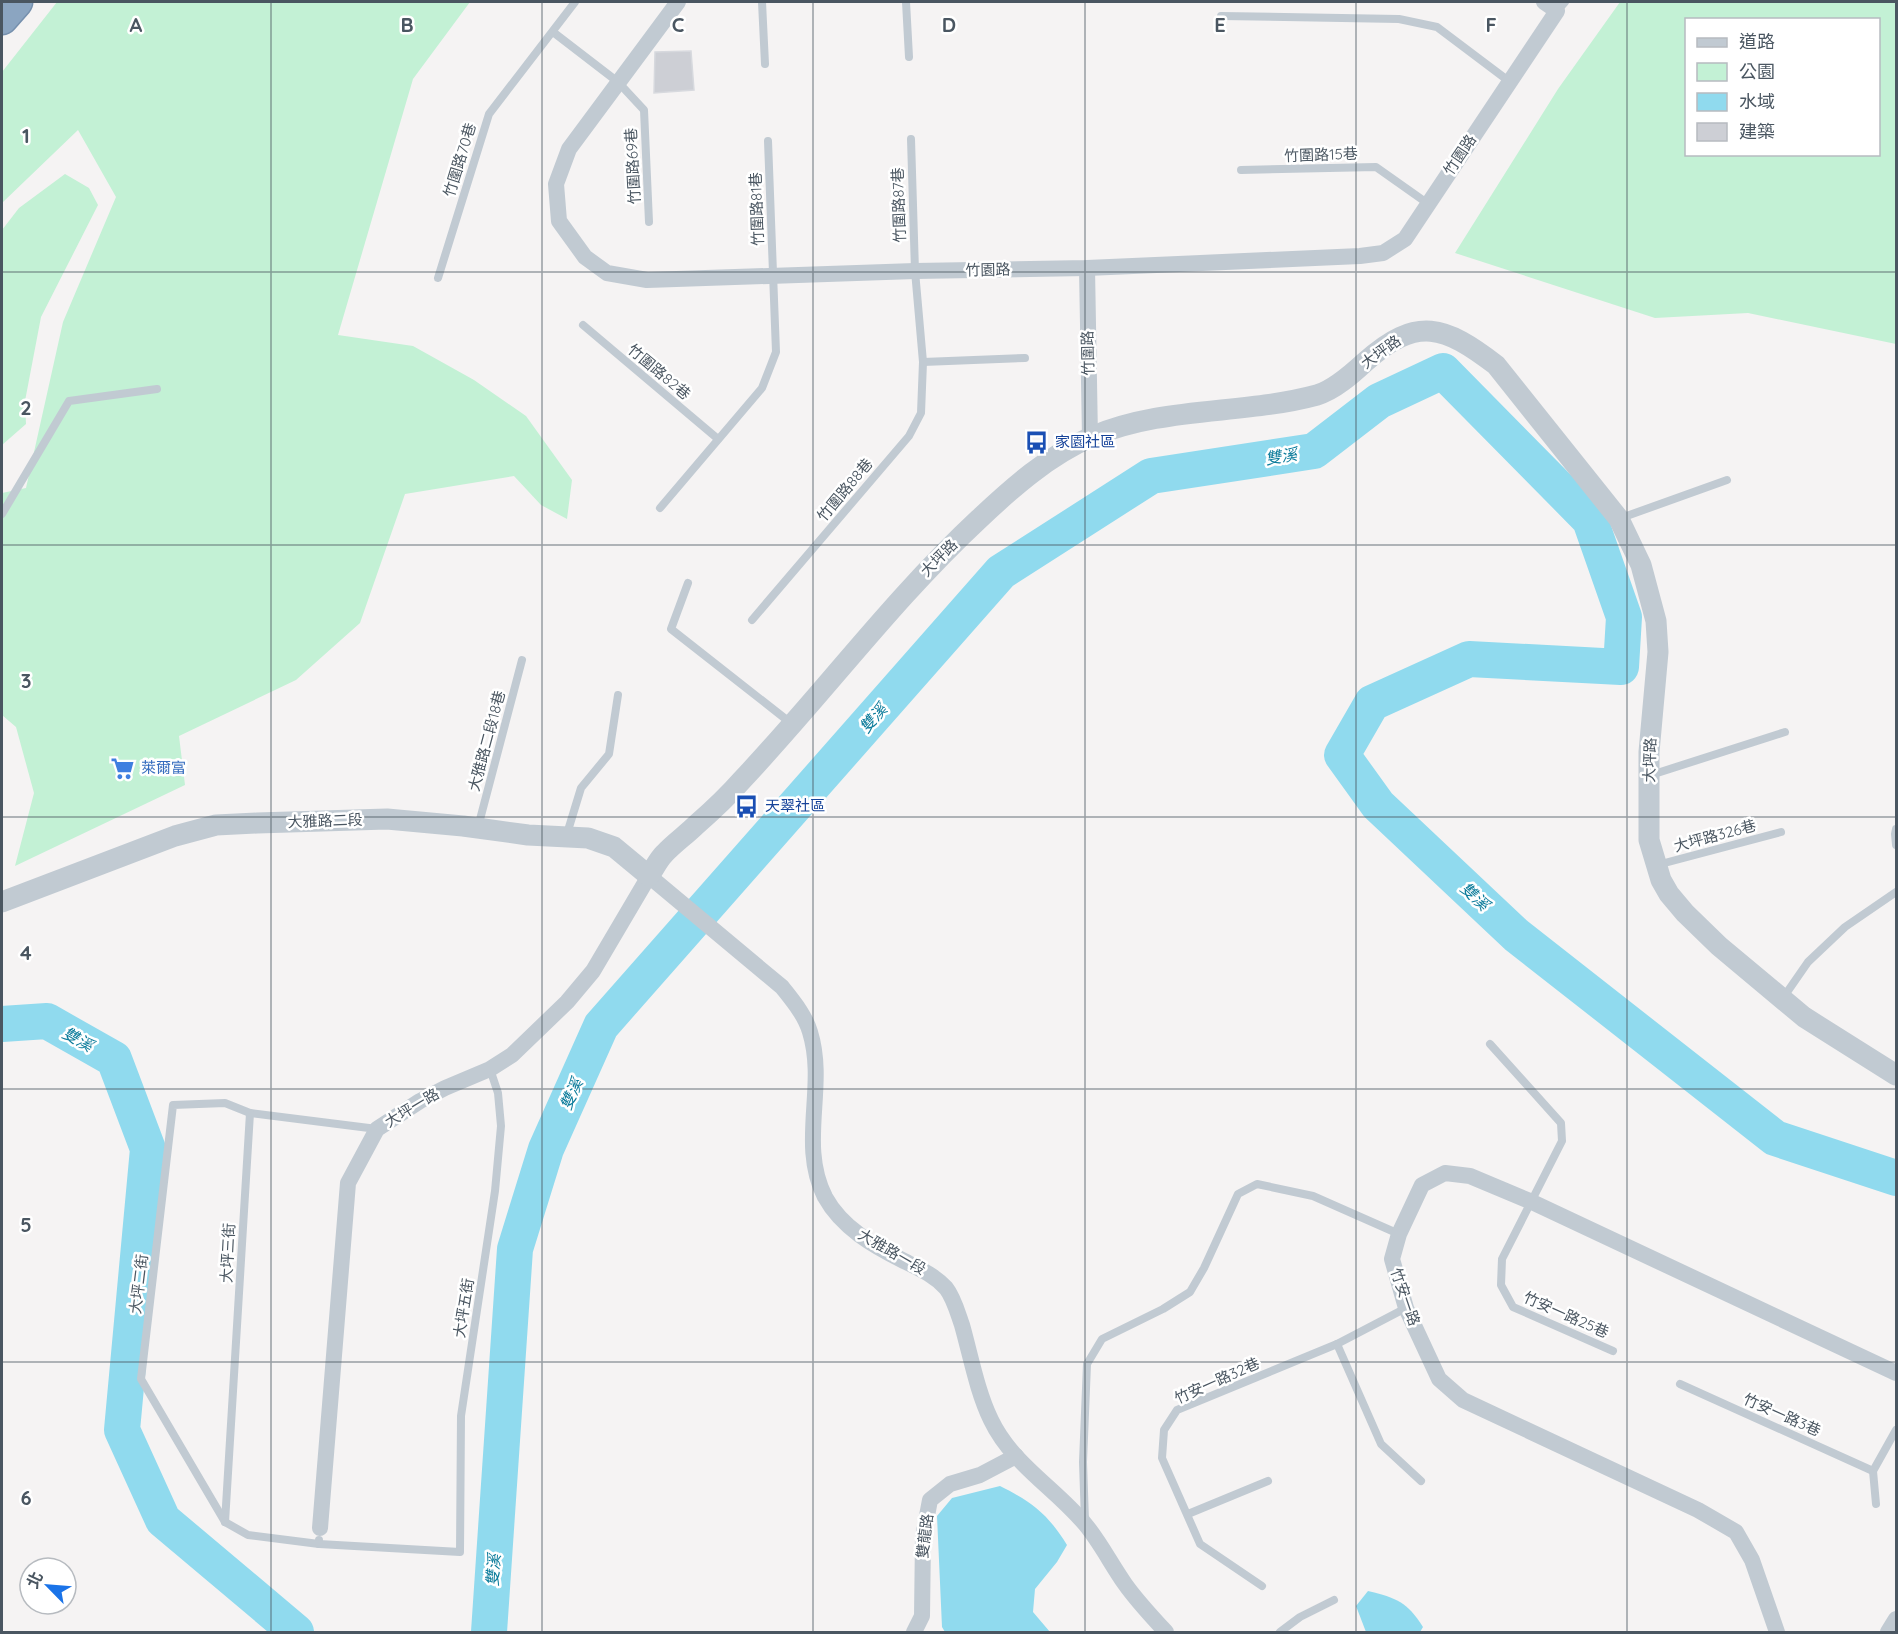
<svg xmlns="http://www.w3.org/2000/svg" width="1898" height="1634" font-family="Quicksand,'Noto Sans TC',sans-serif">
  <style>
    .green { fill: #c3f1d5; fill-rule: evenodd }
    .water { fill: #90daee }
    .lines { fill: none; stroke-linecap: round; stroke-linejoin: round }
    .river { stroke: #90daee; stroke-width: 36 }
    .building { fill: #cdcfd5; stroke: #d7d9de; stroke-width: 1.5 }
    .motorway-casing { stroke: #7690ad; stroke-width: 33 }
    .service { stroke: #c1cad2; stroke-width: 8 }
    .minor { stroke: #c1cad2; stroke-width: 16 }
    .tertiary { stroke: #c1cad2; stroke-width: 21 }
    .motorway { stroke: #8ba5c1; stroke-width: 30 }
    .grid { fill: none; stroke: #4a5661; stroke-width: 1.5; stroke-opacity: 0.55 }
    .labels { text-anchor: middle; stroke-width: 5; stroke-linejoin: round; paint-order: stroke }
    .street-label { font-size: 15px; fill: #4a5661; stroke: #fff }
    .transit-label { font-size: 15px; fill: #164399; stroke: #fff; text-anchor: start }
    .shop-label { font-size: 15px; fill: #366cbe; stroke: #fff; text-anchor: start }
    .water-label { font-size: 16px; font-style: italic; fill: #0c7c9b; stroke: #fff }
    .grid-label { font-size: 20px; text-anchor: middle; font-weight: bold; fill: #4a5661; stroke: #fff; stroke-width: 5; stroke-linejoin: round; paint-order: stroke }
  </style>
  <rect width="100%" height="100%" fill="#f5f3f3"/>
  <g class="green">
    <polygon points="57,2 470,2 413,79 338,335 413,346 474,380 526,416 572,480 567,519 541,505 514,476 405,494 360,623 296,680 179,736 185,785 15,866 34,793 16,727 2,715 2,493 26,488 63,322 116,197 78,130 2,203 2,72"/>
    <path d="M 1620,2 L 1896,2 L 1896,344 L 1748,313 L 1655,318 L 1455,253 L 1558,89 ZM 1686,20 L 1878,20 L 1878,154 L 1686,154 Z"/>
    <polygon points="65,174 89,188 98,205 41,317 25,401 26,424 2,445 2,230 19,208"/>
  </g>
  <g class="water">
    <path d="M 1000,1486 C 1032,1502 1048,1514 1067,1545 L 1057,1562 L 1035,1589 L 1033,1612 L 1050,1632 L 945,1632 L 942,1627 L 937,1516 L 952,1498 Z"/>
    <path d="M 1368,1591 C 1397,1598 1407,1602 1423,1627 L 1420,1632 L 1366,1632 L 1356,1606 Z"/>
  </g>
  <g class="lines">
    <g class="river">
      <polyline points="2,1024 47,1021 114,1059 148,1149 122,1430 163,1520 296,1632"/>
      <polyline points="489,1632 515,1249 546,1149 601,1026 1001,572 1151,476 1314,451 1379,401 1443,371 1590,520 1624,617 1621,667 1469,659 1372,703 1342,755 1378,805 1516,935 1775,1138 1896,1178"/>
    </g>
  </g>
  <polygon class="building" points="691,51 694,90 654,93 655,52"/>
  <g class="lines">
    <defs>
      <polyline id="motorway" points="2,19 17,2"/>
    </defs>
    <use href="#motorway" class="motorway-casing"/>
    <g class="service">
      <polyline points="762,2 765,64"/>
      <polyline points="906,2 909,57"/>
      <polyline points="1557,11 1565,2"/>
      <polyline points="1221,16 1399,19 1437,27 1510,82"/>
      <polyline points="553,32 618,82 644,110 649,222"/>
      <polyline points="1241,170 1376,167 1427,203"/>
      <polyline points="438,278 489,114 575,2"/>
      <polyline points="583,325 718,439"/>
      <polyline points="923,362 1025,358"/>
      <polyline points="660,508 762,388 776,352 768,141"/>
      <polyline points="2,514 69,401 157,389"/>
      <polyline points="1621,518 1727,480"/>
      <polyline points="688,583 671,629 792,724"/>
      <polyline points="752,620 909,436 921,413 923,362 915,271 911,139"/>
      <polyline points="1651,775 1785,732"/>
      <polyline points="478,827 522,660"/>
      <polyline points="1896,829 1895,834 1896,845"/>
      <polyline points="566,837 581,788 609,754 618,695"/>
      <polyline points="1657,865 1781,832"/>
      <polyline points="1783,998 1808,962 1845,927 1896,892"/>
      <polyline points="1490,1044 1561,1123 1562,1141 1502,1259 1501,1285 1513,1307 1613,1351"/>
      <polyline points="1337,1344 1381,1444 1421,1481"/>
      <polyline points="1680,1384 1873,1471"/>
      <polyline points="1876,1504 1873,1471 1896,1430"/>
      <polyline points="1188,1514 1268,1481"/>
      <polyline points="1085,1521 1083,1462 1087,1364 1102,1339 1163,1309 1190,1292 1204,1268 1238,1194 1257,1184 1313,1196 1399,1234"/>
      <polyline points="225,1522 250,1113 377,1129"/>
      <polyline points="225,1522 141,1379 173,1105 225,1103 250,1113"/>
      <polyline points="225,1522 248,1535 319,1544 319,1540"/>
      <polyline points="319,1544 460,1552 461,1416 495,1191 501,1126 498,1093 490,1069"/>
      <polyline points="1262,1586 1200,1544 1162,1458 1164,1430 1177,1410 1337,1344 1406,1308"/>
      <polyline points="1280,1632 1300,1617 1334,1600"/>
    </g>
    <g class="minor">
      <polyline points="678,2 569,149 556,184 559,221 585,257 607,273 647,280 915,271 1087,268 1360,256 1383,253 1405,239 1557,11 1544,2"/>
      <polyline points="1087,268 1090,438"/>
      <path d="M 320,1528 L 348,1183 L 377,1129 L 420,1101 L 445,1088 L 490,1069 L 512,1055 L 567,1002 L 593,971 L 649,876 L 782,987 C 793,1001 805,1015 810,1032 C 827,1087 798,1144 825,1197 C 842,1228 874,1246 904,1261 C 920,1269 934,1275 946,1288 C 954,1298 958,1314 962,1325 C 971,1357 977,1391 991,1420 C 1012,1464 1055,1488 1085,1524 C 1100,1542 1111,1564 1125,1584 C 1137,1601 1152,1617 1166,1632"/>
      <polyline points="914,1632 922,1616 923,1537 930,1500 950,1484 980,1475 1016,1456"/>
      <polyline points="1777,1632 1752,1560 1736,1532 1698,1510 1463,1400 1439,1379 1406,1308 1392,1259 1399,1234 1422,1185 1445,1173 1470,1176 1532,1202 1896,1373"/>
      <polyline points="1888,1632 1896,1619"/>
    </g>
    <path class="tertiary" d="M 2,902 L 175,836 L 216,825 L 257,823 L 387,819 L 463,826 L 528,835 L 588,838 L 614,847 L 649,876 C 654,869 658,860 664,854 C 674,843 686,835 696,825 C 712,811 728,796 742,780 C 823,694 893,599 979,519 C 1013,487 1048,456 1091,437 C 1163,406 1243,415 1317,395 C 1334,390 1352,374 1365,362 C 1417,315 1445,326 1496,365 L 1619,519 L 1641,565 L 1656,621 L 1658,652 L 1649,752 L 1649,840 L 1661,880 L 1669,894 L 1685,913 L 1719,946 L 1804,1017 L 1896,1075"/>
    <use href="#motorway" class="motorway"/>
  </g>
  <path class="grid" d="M 271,2 L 271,1632M 542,2 L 542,1632M 813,2 L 813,1632M 1085,2 L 1085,1632M 1356,2 L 1356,1632M 1627,2 L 1627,1632M 2,272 L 1896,272M 2,545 L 1896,545M 2,817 L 1896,817M 2,1089 L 1896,1089M 2,1362 L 1896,1362"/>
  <defs>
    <symbol id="bus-bare" viewBox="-9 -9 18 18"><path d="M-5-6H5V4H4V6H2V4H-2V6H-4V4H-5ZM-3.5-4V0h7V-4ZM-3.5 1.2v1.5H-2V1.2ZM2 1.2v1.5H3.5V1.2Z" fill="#1a4fb4" stroke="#fff" stroke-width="2.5" paint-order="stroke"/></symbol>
    <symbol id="supermarket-bare" viewBox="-9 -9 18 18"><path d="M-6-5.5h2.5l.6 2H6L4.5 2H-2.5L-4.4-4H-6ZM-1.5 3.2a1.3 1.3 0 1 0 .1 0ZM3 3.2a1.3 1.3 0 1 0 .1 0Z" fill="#3f7fe0" stroke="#fff" stroke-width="2.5" paint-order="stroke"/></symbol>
  </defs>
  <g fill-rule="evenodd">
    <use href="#bus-bare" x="1020" y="426" width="33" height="33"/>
    <use href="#supermarket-bare" x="106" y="752" width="33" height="33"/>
    <use href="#bus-bare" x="730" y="790" width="33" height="33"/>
  </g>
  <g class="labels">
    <g class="street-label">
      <text transform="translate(1321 155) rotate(-2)" y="5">竹圍路15巷</text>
      <text transform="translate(1460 155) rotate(-56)" y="5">竹園路</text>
      <text transform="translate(460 160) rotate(-73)" y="5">竹圍路70巷</text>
      <text transform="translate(633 166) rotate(-93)" y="5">竹圍路69巷</text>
      <text transform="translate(899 205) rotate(-92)" y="5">竹圍路87巷</text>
      <text transform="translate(757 209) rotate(-92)" y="5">竹圍路81巷</text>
      <text transform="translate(988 270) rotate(-1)" y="5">竹園路</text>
      <text transform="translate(1381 352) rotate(-36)" y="5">大坪路</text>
      <text transform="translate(1088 353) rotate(-91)" y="5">竹圍路</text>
      <text transform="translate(659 372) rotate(40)" y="5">竹圍路82巷</text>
      <text transform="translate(845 490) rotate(-50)" y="5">竹圍路88巷</text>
      <text transform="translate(939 558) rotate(-45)" y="5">大坪路</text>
      <text transform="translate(487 741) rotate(-75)" y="5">大雅路二段18巷</text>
      <text transform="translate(1650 760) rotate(-88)" y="5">大坪路</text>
      <text transform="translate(325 821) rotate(-2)" y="5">大雅路二段</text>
      <text transform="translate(1715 836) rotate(-15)" y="5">大坪路326巷</text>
      <text transform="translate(412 1108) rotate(-31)" y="5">大坪一路</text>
      <text transform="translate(892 1252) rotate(30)" y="5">大雅路一段</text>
      <text transform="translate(228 1253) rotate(-87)" y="5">大坪三街</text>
      <text transform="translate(139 1284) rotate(-83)" y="5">大坪二街</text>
      <text transform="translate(1405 1297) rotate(71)" y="5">竹安一路</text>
      <text transform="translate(464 1308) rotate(-81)" y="5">大坪五街</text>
      <text transform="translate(1566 1315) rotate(24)" y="5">竹安一路25巷</text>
      <text transform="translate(1217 1381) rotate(-24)" y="5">竹安一路32巷</text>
      <text transform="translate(1782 1415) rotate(24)" y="5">竹安一路3巷</text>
      <text transform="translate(925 1536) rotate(-83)" y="5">雙龍路</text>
    </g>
    <g class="transit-label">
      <text x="1055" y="447">家園社區</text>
      <text x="765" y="811">天翠社區</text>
    </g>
    <g class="shop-label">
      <text x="141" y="773">萊爾富</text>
    </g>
    <g class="water-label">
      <text transform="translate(1281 456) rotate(-9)" y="6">雙溪</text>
      <text transform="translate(873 718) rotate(-49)" y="6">雙溪</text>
      <text transform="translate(1475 896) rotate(43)" y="6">雙溪</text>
      <text transform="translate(78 1039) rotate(29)" y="6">雙溪</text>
      <text transform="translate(571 1094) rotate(-66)" y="6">雙溪</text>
      <text transform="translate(493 1570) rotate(-86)" y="6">雙溪</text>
    </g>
  </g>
  <g class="grid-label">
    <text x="136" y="32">A</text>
    <text x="407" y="32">B</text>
    <text x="678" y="32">C</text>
    <text x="949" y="32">D</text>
    <text x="1220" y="32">E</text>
    <text x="1491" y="32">F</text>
    <text x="26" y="143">1</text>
    <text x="26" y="415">2</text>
    <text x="26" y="688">3</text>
    <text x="26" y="960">4</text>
    <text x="26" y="1232">5</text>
    <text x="26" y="1505">6</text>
  </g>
  <rect width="1898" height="1634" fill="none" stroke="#4a5661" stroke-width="6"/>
  <rect x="1685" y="18" width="195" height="138" fill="#ffffff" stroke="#b7bbc0" stroke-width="1.5"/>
  <rect x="1697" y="38" width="30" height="9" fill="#c1cad2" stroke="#b7bbc0" stroke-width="1.5"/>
  <text x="1739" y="48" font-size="18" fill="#4a5661">道路</text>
  <rect x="1697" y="63" width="30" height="18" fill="#c3f1d5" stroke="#b7bbc0" stroke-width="1.5"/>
  <text x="1739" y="78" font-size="18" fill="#4a5661">公園</text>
  <rect x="1697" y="93" width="30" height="18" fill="#90daee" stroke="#b7bbc0" stroke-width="1.5"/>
  <text x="1739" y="108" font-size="18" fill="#4a5661">水域</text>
  <rect x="1697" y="123" width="30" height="18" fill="#cdcfd5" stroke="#b7bbc0" stroke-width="1.5"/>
  <text x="1739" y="138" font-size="18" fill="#4a5661">建築</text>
  <g transform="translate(48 1586) rotate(295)"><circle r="28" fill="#ffffff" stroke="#b7bbc0" stroke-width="1.5"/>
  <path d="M0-4.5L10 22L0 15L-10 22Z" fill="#1a73e8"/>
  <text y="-9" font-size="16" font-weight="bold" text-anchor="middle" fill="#4a5661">北</text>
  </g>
</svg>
